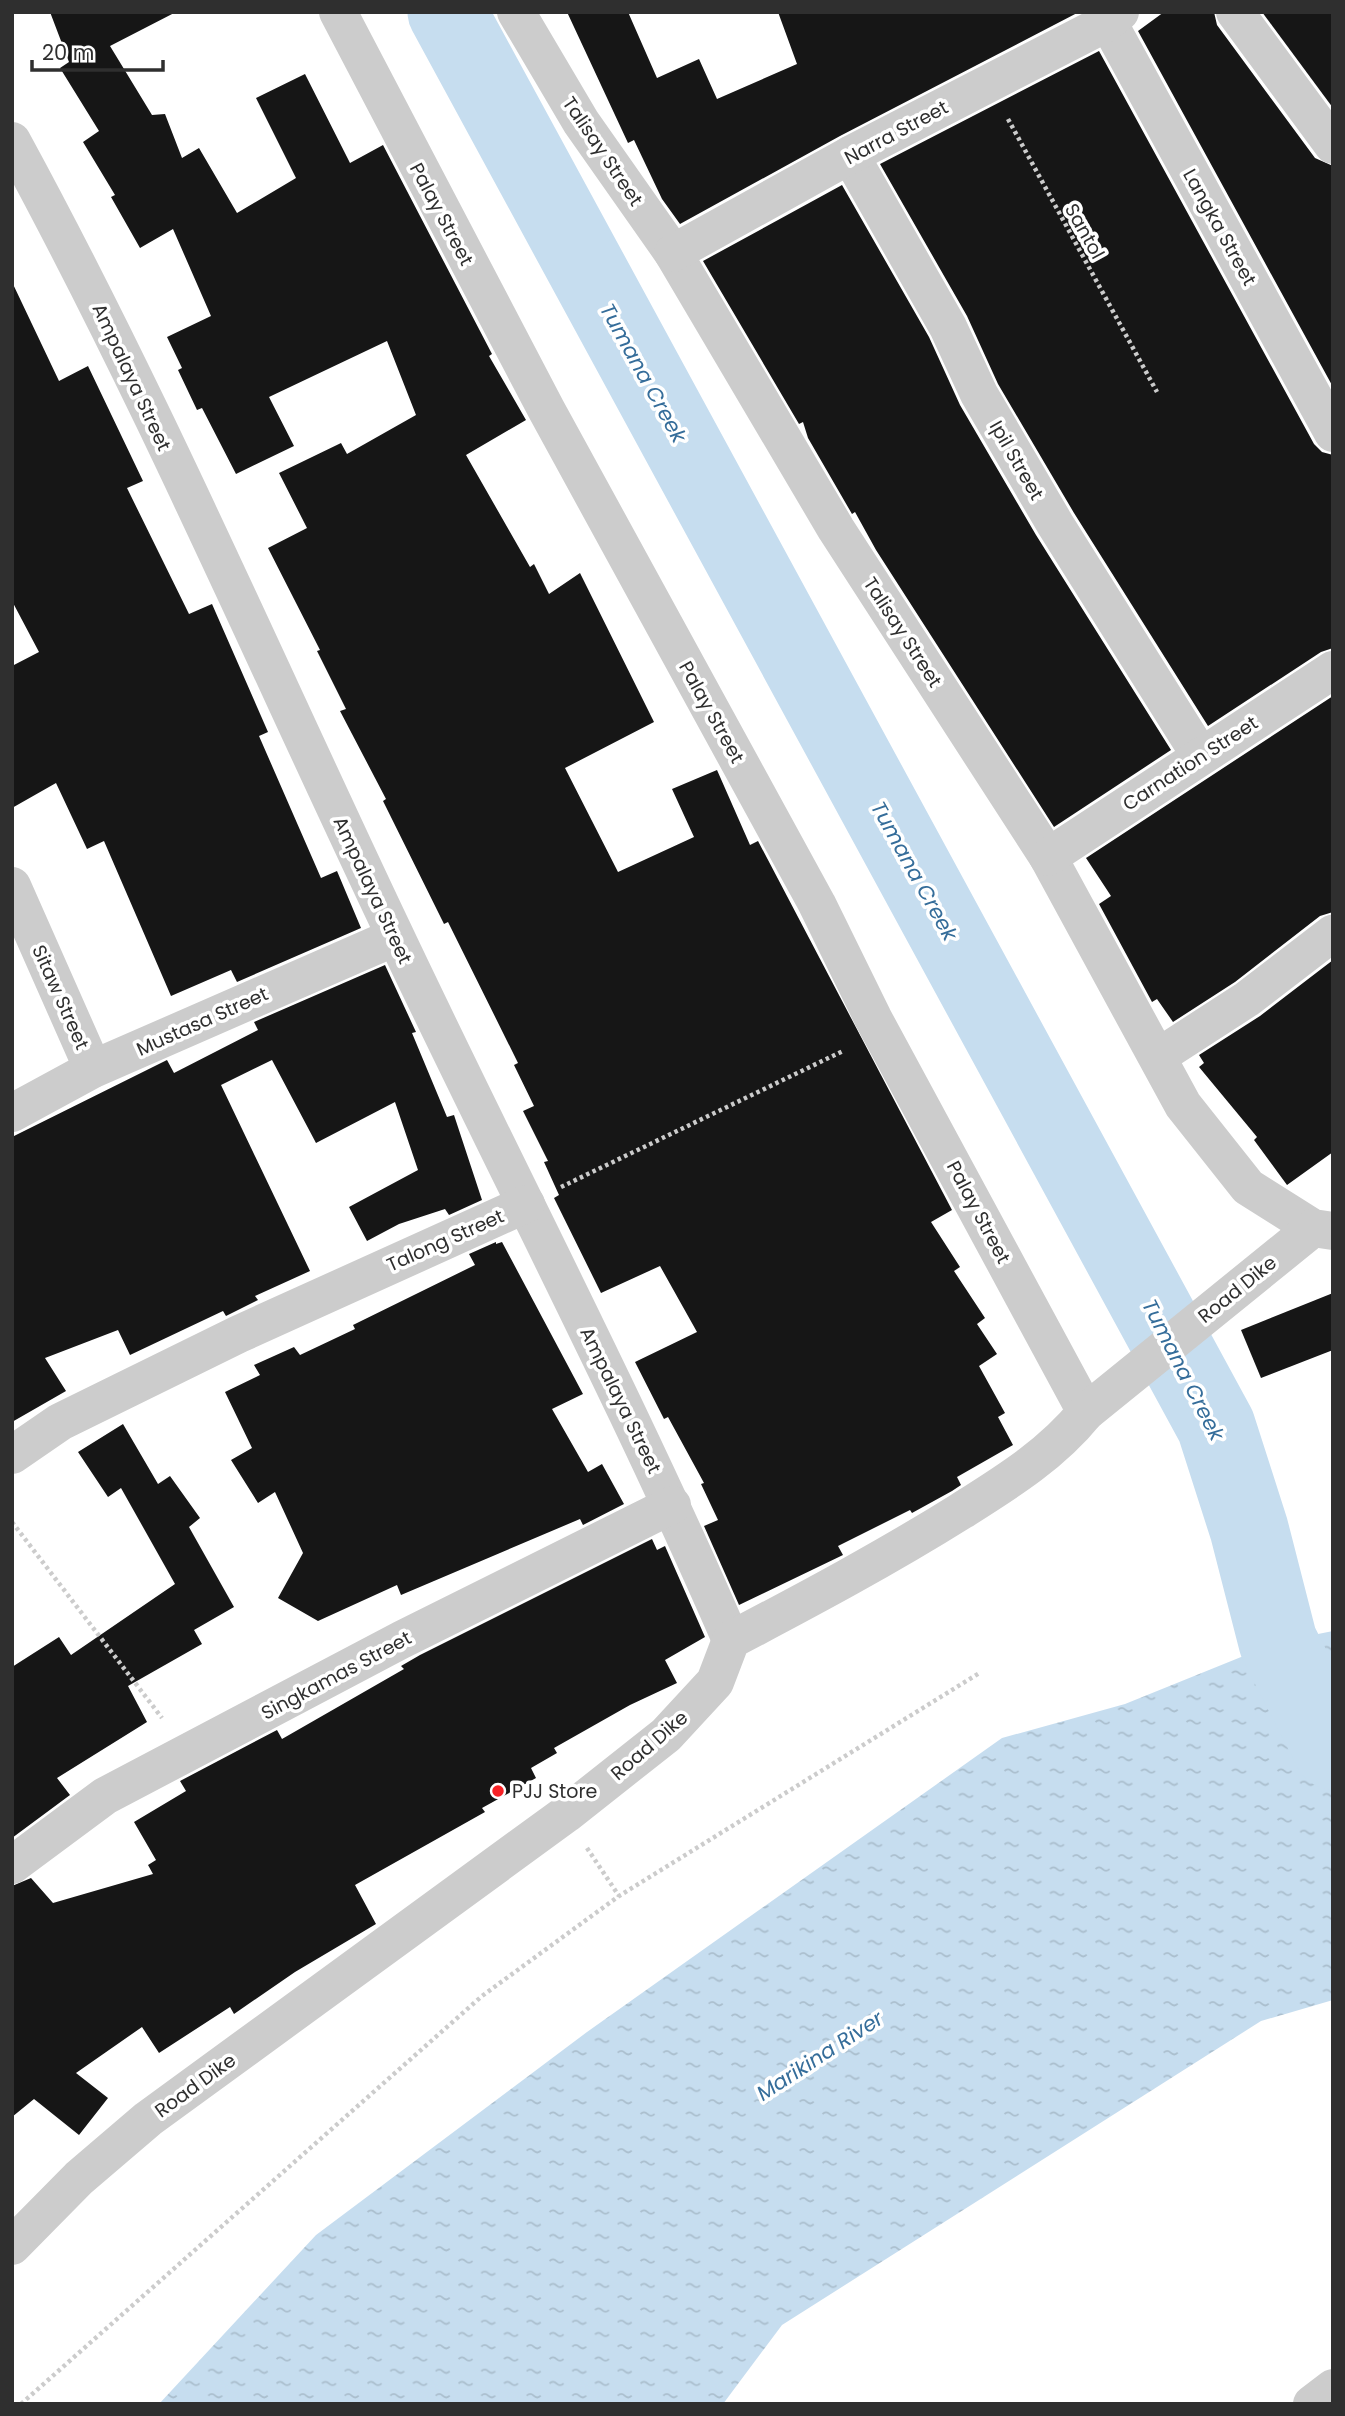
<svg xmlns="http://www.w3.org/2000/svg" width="1345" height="2416" font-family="Poppins,sans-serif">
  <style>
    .water { fill: url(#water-ripples) }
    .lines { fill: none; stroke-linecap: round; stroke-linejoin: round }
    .river { stroke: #c6ddef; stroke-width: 79 }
    .building { fill: #161616 }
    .path { stroke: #ccc; stroke-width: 4.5; stroke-dasharray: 3.5 3.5; stroke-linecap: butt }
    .pedestrian { stroke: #ccc; stroke-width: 37 }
    .minor { stroke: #ccc; stroke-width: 38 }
    .poi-dot { fill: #f72125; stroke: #fff; stroke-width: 2.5 }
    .labels { text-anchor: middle; stroke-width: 7; stroke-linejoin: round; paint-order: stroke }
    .street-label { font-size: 19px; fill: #2f2f2f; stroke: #fff }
    .poi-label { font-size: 19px; fill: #2f2f2f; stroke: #fff; text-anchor: start }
    .water-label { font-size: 21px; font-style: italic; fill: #356d9a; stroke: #fff }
  </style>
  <defs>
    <pattern id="water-ripples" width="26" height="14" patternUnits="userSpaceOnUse" patternTransform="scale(1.75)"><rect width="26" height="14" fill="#c6ddef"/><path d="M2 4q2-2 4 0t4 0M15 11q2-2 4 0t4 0" fill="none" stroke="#aabecd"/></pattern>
  </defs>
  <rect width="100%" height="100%" fill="#fff"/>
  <polygon class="water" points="1333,1631 1333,2000 1261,2021 782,2325 723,2404 159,2404 316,2235 587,2032 1002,1738 1125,1704 1278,1642"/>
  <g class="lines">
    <polyline class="river" points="447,12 1216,1426 1249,1529 1278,1642 1333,1750"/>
  </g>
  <g class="building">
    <polygon points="50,12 176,12 110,46 152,115 165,114 182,158 199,148 237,213 296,178 256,98 305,74 350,163 383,145 492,354 489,356 526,420 466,455 530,567 534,564 549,594 580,573 654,722 565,768 618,872 694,837 672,789 717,770 750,845 758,841 952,1210 931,1222 960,1267 954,1271 985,1318 977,1324 997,1354 979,1366 1005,1413 998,1417 1013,1445 957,1477 961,1485 952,1491 912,1513 910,1510 838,1546 843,1555 739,1605 704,1526 718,1520 701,1484 704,1483 668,1417 664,1419 635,1362 697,1332 660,1266 601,1293 554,1198 559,1195 544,1162 548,1161 523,1111 534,1106 514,1065 518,1063 448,922 444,924 383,801 386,799 340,711 346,709 317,651 320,650 268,548 307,528 279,473 341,443 347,454 416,415 387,341 269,397 294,446 236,474 202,408 197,410 178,370 182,368 167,337 211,316 173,229 140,248 111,197 115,195 83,142 99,131 60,68 69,62"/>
    <polygon points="567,12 628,12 657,78 699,59 717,99 797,64 778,12 1079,12 840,136 680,224 662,199 634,140 628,143"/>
    <polygon points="1164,12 1214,12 1217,25 1315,158 1333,166 1333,387 1138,31"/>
    <polygon points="1262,12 1333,12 1333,108"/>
    <polygon points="1099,51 1314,444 1322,452 1333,455 1333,648 1321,652 1208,726 1074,513 998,384 967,316 880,164"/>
    <polygon points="842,185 929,337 960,405 1036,535 1171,750 1054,827 876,550 855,512 852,514 808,438 803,422 799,424 703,261"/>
    <polygon points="12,282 59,381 88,366 143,481 127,488 189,614 212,604 268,732 259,736 321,878 337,871 361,928 237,982 231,970 171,996 104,841 87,849 56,783 12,808 12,666 39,652 12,601"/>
    <polygon points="1333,696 1333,912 1320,916 1235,982 1173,1022 1157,999 1152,1002 1099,904 1111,896 1086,858"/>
    <polygon points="1333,960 1333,1152 1287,1185 1254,1140 1257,1137 1199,1067 1204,1063 1199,1055 1260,1016"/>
    <polygon points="385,965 416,1032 412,1033 447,1117 454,1115 482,1200 449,1215 445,1209 399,1224 367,1241 349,1207 418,1170 395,1102 316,1143 272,1060 221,1085 310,1271 255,1296 258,1300 226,1316 223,1311 130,1355 118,1330 45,1358 66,1391 12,1422 12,1137 167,1060 174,1073 258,1030 254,1022"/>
    <polygon points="496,1242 496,1244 502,1242 583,1394 552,1409 588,1472 602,1464 624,1504 583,1525 580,1519 401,1595 397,1585 318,1621 278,1598 303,1553 275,1492 258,1503 231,1460 252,1448 225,1392 260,1375 254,1365 294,1347 300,1355 355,1329 353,1325 475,1265 469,1254"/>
    <polygon points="1333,1293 1333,1350 1261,1378 1241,1330"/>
    <polygon points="123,1424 158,1484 170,1476 200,1518 189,1527 234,1607 194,1630 202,1644 128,1686 147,1722 57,1778 70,1795 12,1838 12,1667 59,1637 71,1655 175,1584 121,1488 108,1497 78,1452"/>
    <polygon points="652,1539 657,1550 665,1546 705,1637 665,1660 677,1683 630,1705 554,1748 557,1753 531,1768 536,1778 482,1808 485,1812 355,1885 376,1924 295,1972 234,2014 230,2007 159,2053 142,2027 76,2073 108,2098 79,2135 34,2099 12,2117 12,1886 31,1878 53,1903 153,1874 148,1865 156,1860 134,1822 186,1791 180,1781 277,1730 282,1739 404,1669 401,1666 420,1655"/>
  </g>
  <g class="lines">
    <g class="path">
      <polyline points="1008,119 1157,392"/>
      <polyline points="561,1187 843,1051"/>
      <polyline points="12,1522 162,1718"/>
      <polyline points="587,1848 619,1896"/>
      <polyline points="21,2404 482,1996 619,1896 981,1672"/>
    </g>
    <polyline class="pedestrian" points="1159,1056 1247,999 1333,933"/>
    <g class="minor">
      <polyline points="338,12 546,409 817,904 873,1018 1086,1412"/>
      <polyline points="516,12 581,122 673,253 836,529 1048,857 1183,1105 1248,1187 1313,1228 1333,1231"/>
      <polyline points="1235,12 1333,145"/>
      <polyline points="1108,22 1333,433"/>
      <path d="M 12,141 C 152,398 268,668 393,931 C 505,1168 627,1400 731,1640"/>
      <polyline points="850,155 948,327 979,394 1055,524 1200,755"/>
      <polyline points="673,253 850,155 1108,22 1120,12"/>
      <polyline points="1048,857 1333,670"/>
      <polyline points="12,886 93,1069"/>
      <polyline points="12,1113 93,1069 395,937"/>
      <polyline points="12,1455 60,1422 239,1334 526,1204"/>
      <polyline points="12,1865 105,1796 401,1640 672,1505"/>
      <path d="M 12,2246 L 79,2178 L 148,2119 L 566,1814 L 666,1735 L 715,1682 L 731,1640 C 809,1599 886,1558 961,1511 C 1007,1482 1051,1455 1086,1412 L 1313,1228"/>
      <polyline points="1312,2404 1333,2388"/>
    </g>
  </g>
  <circle class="poi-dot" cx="498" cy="1791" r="7"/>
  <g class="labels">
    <g class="street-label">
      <text transform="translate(896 132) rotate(-28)" y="7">Narra Street</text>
      <text transform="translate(603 151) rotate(56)" y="7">Talisay Street</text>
      <text transform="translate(442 214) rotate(62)" y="7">Palay Street</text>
      <text transform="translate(1220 227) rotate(61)" y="7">Langka Street</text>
      <text transform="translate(1085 231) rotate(61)" y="7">Santol</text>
      <text transform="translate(132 377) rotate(65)" y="7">Ampalaya Street</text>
      <text transform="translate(1017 460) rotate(60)" y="7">Ipil Street</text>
      <text transform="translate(903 632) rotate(57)" y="7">Talisay Street</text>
      <text transform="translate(712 712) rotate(61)" y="7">Palay Street</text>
      <text transform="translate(1190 763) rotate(-33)" y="7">Carnation Street</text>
      <text transform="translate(373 890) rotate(65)" y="7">Ampalaya Street</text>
      <text transform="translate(61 997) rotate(66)" y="7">Sitaw Street</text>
      <text transform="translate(202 1021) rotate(-24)" y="7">Mustasa Street</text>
      <text transform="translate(979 1212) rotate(62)" y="7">Palay Street</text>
      <text transform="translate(445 1240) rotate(-24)" y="7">Talong Street</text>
      <text transform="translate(1237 1289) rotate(-39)" y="7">Road Dike</text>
      <text transform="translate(621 1400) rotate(64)" y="7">Ampalaya Street</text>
      <text transform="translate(336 1675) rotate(-28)" y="7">Singkamas Street</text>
      <text transform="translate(649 1745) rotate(-41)" y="7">Road Dike</text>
      <text transform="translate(195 2085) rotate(-36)" y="7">Road Dike</text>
    </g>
    <g class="poi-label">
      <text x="512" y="1798">PJJ Store</text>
    </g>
    <g class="water-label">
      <text transform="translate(643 373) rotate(61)" y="7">Tumana Creek</text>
      <text transform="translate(914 871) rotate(61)" y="7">Tumana Creek</text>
      <text transform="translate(1183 1370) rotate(63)" y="7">Tumana Creek</text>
      <text transform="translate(820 2056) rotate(-33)" y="7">Marikina River</text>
    </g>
  </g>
  <rect width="1345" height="2416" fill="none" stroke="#2f2f2f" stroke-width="28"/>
  <path d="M32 60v10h131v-10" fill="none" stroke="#2f2f2f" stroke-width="3.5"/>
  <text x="42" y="60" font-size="21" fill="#2f2f2f" stroke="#ffffff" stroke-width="5" paint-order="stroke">20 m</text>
</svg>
